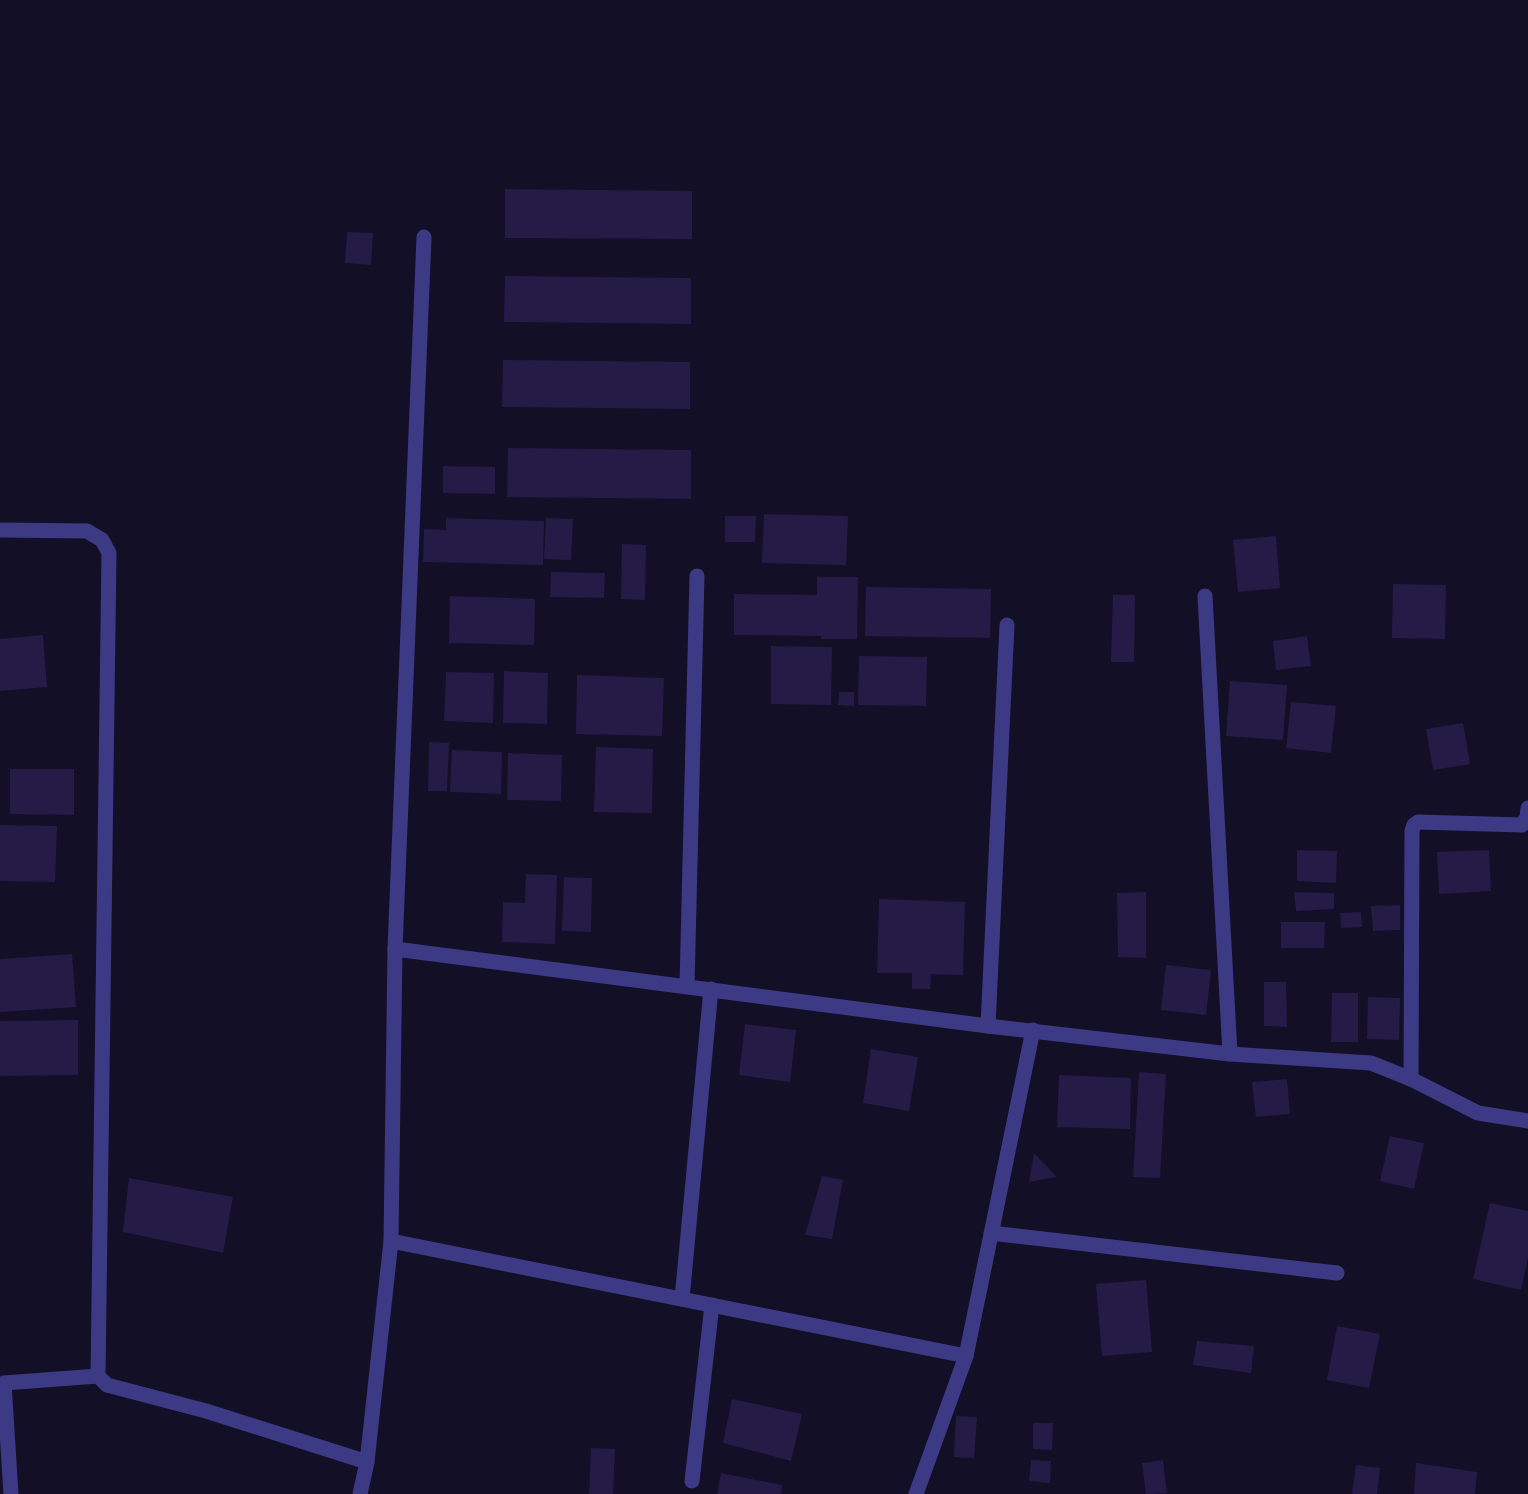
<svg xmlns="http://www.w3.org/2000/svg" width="1528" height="1494" font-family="'DejaVu Sans',sans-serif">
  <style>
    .building { fill: #241b47 }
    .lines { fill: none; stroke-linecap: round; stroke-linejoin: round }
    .minor { stroke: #3d3a85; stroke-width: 15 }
  </style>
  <rect width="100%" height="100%" fill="#130f26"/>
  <g class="building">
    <polygon points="505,189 692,191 692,239 505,238"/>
    <polygon points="347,232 373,233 371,265 345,263"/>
    <polygon points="505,276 691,278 691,324 504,322"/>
    <polygon points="503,360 690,362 690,409 502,407"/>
    <polygon points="508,448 691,450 691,499 507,497"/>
    <polygon points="443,466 495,467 495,494 443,493"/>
    <polygon points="764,514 848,516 846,565 762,563"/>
    <polygon points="725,516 756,516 755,542 725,542"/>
    <polygon points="446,518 544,521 543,565 423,562 424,529 446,530"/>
    <polygon points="546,518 573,519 571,560 544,559"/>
    <polygon points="1276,536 1280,588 1238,592 1233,540"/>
    <polygon points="622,544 646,545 645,600 621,599"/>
    <polygon points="551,572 605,573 604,598 550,597"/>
    <polygon points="817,577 858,577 857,639 821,639 821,636 734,635 734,594 817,595"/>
    <polygon points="1393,584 1446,585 1445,639 1392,638"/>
    <polygon points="866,587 991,589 990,638 865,636"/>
    <polygon points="1113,595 1135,595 1134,662 1111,662"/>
    <polygon points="450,596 535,599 534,645 449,643"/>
    <polygon points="43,635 47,687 0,691 0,639"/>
    <polygon points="1307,636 1311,666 1276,670 1273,641"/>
    <polygon points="771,646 832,647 831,705 771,704"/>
    <polygon points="859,656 927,657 926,706 858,705"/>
    <polygon points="504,671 548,673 547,724 503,723"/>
    <polygon points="446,672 494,673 493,723 444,721"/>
    <polygon points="577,675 664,678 662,736 576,734"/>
    <polygon points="1230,681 1287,685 1283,740 1226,736"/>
    <polygon points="839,692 854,692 854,706 838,705"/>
    <polygon points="1291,702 1336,706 1331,753 1286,748"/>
    <polygon points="1463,723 1470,764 1433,770 1426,729"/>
    <polygon points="429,742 449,743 447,791 428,791"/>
    <polygon points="596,747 653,749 652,813 594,812"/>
    <polygon points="452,750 502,752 501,794 450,792"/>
    <polygon points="508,753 562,755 561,801 507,800"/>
    <polygon points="10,769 74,769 74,815 10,814"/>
    <polygon points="0,825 57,826 55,882 0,881"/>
    <polygon points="1297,850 1337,851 1336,883 1297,881"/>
    <polygon points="1489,850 1491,891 1439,894 1437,852"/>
    <polygon points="526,874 557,875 555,944 502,942 503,902 525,903"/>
    <polygon points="564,877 592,878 591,932 562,931"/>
    <polygon points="1146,892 1146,958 1118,957 1117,893"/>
    <polygon points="1294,892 1334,893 1334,909 1296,911"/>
    <polygon points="879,899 965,902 963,975 931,974 930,989 912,989 912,973 877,973"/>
    <polygon points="1400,905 1400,930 1373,931 1371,906"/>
    <polygon points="1361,912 1362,927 1341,928 1340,913"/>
    <polygon points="1281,922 1325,922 1324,948 1281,948"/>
    <polygon points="72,954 76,1007 0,1012 0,959"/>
    <polygon points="1166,965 1211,970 1206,1015 1161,1010"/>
    <polygon points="1264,982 1286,982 1287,1027 1264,1026"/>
    <polygon points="1332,993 1358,993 1358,1042 1331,1042"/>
    <polygon points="1368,997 1400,998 1399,1040 1367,1039"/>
    <polygon points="78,1020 78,1075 0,1076 0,1021"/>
    <polygon points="745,1024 796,1030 790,1082 739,1075"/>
    <polygon points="871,1049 918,1057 909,1111 863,1103"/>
    <polygon points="1139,1072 1166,1074 1160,1178 1133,1177"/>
    <polygon points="1059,1075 1131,1078 1130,1129 1057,1127"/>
    <polygon points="1287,1079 1290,1114 1256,1117 1252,1082"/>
    <polygon points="1390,1136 1424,1143 1414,1189 1380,1181"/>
    <polygon points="1034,1153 1057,1177 1029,1182"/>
    <polygon points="822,1176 843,1180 832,1239 805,1235"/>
    <polygon points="129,1178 233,1197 223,1253 123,1232"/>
    <polygon points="1490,1203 1528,1211 1528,1258 1521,1290 1473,1279"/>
    <polygon points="1146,1280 1152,1352 1102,1356 1096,1284"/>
    <polygon points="1337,1326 1380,1334 1369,1388 1327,1380"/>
    <polygon points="1197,1341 1254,1346 1251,1373 1193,1365"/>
    <polygon points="732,1399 802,1414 791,1461 723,1443"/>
    <polygon points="956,1416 977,1417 974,1458 954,1457"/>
    <polygon points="1033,1423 1053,1423 1052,1450 1033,1449"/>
    <polygon points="591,1448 615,1449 613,1494 589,1494"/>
    <polygon points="1031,1460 1051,1461 1050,1483 1029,1481"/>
    <polygon points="1163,1460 1167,1493 1146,1494 1142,1463"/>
    <polygon points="1416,1463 1477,1472 1475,1494 1414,1494"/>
    <polygon points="1356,1465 1380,1468 1377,1494 1352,1494"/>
    <polygon points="721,1473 782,1485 781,1494 717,1494"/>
  </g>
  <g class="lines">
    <g class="minor">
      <polyline points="0,530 87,531 102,540 109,553 98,1376 107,1385 206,1411 367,1462"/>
      <polyline points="1205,596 1230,1054"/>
      <polyline points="395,949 988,1026 1230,1054 1371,1063 1411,1079 1478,1113 1528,1121"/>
      <polyline points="687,986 697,576"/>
      <polyline points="988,1026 1007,625"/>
      <polyline points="1411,1079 1412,831 1414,825 1418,822 1522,825 1527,817 1528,808"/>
      <polyline points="991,1233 1337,1273"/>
      <polyline points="391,1241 966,1356"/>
      <polyline points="682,1299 711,989"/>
      <polyline points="692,1481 712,1305"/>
      <polyline points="11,1494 4,1383 98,1376"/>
      <polyline points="360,1494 367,1462 391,1241 395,949 424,237"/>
      <polyline points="916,1494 966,1356 1033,1030"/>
    </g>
  </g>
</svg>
